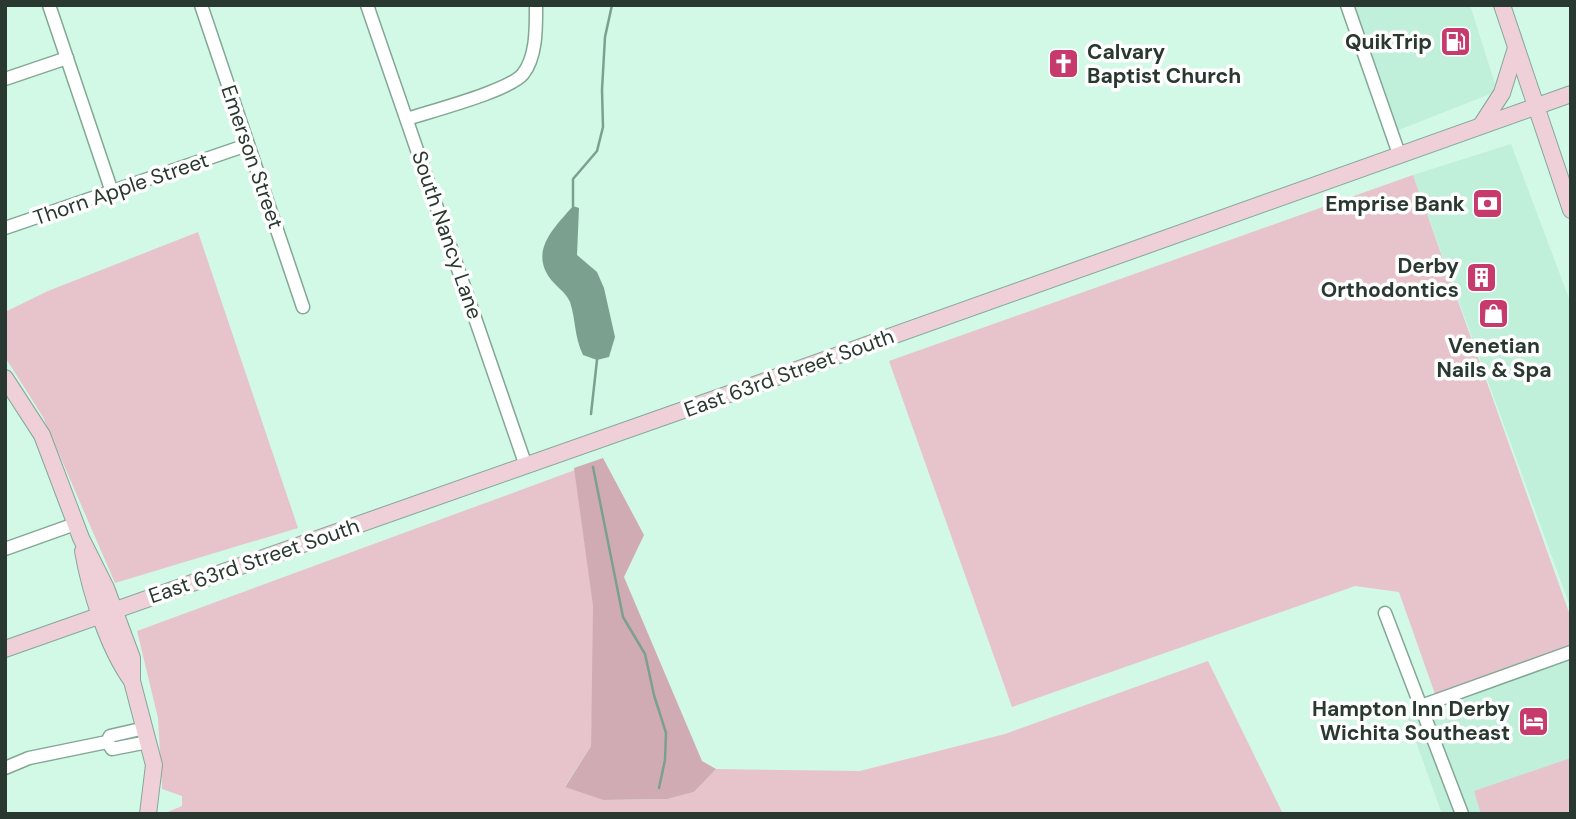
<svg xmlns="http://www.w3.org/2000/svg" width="1576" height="819" font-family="'DM Sans',sans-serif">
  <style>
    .built { fill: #c0efda }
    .green { fill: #e7c4cb }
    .forest { fill: #d1abb3 }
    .water { fill: #7ca090 }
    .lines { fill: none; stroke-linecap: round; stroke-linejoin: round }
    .stream { stroke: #7ca090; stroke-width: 2.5 }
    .street-casing { stroke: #83a797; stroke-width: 15 }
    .secondary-casing { stroke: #83a797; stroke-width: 18 }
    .street { stroke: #fff; stroke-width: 12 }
    .secondary { stroke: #efd0d9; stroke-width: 16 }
    .labels { text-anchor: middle; stroke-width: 7; stroke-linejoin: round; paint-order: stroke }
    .poi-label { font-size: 21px; font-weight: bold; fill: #293831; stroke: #fff; text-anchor: end }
    .street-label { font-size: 21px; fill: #293831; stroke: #fff }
  </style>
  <rect width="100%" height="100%" fill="#d2f8e6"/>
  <g class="built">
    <polygon points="1352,5 1470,5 1496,87 1490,94 1391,133"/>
    <polygon points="1511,144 1571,304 1571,609 1413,175"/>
    <polygon points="1571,650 1571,814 1442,814 1405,711"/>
  </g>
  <g class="green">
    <polygon points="1413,175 1571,618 1571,649 1436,697 1399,592 1355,586 1012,707 889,361"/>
    <polygon points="198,232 298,528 115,583 43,417 5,357 5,312 48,291"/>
    <polygon points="575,470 595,619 591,746 565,786 603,800 666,799 694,792 716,769 860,771 1005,734 1208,661 1283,814 163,814 182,806 182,796 162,789 158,718 137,631"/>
    <polygon points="1571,758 1571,814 1481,814 1474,791"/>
  </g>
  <polygon class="forest" points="603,458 644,535 624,577 702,761 716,769 694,792 667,799 603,800 565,787 591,746 593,606 574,468"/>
  <path class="water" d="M 573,206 L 579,208 L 577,255 L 597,272 L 604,288 L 615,337 L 609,357 L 597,360 L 583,355 C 574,336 576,320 570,302 C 566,292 555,286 549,277 C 530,249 556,226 573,206 Z"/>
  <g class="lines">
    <g class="stream">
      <polyline points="573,206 573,179 597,151 603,127 602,90 605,37 612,5"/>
      <polyline points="591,414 597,360"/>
      <polyline points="593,467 623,617 645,654 654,695 666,733 665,760 659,788"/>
    </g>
    <defs>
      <g id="street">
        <polyline points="49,5 112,192"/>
        <polyline points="201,5 303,307"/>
        <polyline points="367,5 526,466"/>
        <polyline points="1347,5 1399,154"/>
        <polyline points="5,79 67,58"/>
        <path d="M 407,119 C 431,111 509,91 523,74 C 537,56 536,27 536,5"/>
        <polyline points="5,228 247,145"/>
        <polyline points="5,549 75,524"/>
        <polyline points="1385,613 1462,814"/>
        <polyline points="1421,706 1571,652"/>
        <polyline points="107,742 112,749 148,742"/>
        <polyline points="5,768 29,758 107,742 110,736 145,728"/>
      </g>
      <g id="secondary">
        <polyline points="1502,5 1571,210"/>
        <polyline points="1482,124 1502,93 1516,48"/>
        <polyline points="5,378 42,435 81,538 106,588 132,658 132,681 154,765 148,814"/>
        <path d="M 83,551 C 90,591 108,648 132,681"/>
        <polyline points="5,649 760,383 1571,94"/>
      </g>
    </defs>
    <use href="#street" class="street-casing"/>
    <use href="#secondary" class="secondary-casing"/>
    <use href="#street" class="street"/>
    <use href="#secondary" class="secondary"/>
  </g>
  <defs>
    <symbol id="fuel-square" viewBox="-11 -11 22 22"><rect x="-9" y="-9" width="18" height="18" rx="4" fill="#c73b6c" stroke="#fff"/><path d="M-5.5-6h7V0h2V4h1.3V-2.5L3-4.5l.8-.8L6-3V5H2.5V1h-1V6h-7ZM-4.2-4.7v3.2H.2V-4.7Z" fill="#fff"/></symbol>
    <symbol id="church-square" viewBox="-11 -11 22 22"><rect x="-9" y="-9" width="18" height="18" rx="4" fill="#c73b6c" stroke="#fff"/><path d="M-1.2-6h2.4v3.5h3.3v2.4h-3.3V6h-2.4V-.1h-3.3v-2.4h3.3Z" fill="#fff"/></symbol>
    <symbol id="bank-square" viewBox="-11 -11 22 22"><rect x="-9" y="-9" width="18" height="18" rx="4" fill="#c73b6c" stroke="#fff"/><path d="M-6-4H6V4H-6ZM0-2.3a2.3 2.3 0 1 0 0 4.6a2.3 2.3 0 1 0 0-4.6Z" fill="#fff"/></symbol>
    <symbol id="building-square" viewBox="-11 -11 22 22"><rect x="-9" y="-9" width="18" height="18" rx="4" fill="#c73b6c" stroke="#fff"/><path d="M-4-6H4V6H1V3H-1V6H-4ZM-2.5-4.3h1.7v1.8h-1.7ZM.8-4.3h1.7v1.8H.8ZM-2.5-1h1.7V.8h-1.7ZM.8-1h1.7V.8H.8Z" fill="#fff"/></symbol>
    <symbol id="shop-square" viewBox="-11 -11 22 22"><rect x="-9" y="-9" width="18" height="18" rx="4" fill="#c73b6c" stroke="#fff"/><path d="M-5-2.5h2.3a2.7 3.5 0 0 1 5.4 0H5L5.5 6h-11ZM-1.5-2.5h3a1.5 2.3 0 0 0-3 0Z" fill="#fff"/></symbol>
    <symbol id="hotel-square" viewBox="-11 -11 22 22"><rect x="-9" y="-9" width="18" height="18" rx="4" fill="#c73b6c" stroke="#fff"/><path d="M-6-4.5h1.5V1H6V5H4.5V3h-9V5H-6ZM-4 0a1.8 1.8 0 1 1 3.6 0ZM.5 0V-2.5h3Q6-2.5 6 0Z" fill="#fff"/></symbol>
  </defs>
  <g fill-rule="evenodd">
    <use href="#fuel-square" x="1438" y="24" width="35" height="35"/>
    <use href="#church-square" x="1046" y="46" width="35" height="35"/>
    <use href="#bank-square" x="1470" y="186" width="35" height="35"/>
    <use href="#building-square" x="1464" y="260" width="35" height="35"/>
    <use href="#shop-square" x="1476" y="296" width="35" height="35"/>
    <use href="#hotel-square" x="1516" y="704" width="35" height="35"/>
  </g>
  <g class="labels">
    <g class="poi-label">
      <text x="1432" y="49">QuikTrip</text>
      <text x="1087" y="59" text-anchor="start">Calvary<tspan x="1087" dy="24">Baptist Church</tspan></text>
      <text x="1465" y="211">Emprise Bank</text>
      <text x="1459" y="273">Derby<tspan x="1459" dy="24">Orthodontics</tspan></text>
      <text x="1494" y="353" text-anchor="middle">Venetian<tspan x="1494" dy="24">Nails &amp; Spa</tspan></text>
      <text x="1510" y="716">Hampton Inn Derby<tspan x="1510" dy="24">Wichita Southeast</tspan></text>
    </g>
    <g class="street-label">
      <text transform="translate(252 157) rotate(71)" y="7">Emerson Street</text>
      <text transform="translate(121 189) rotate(-19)" y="7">Thorn Apple Street</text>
      <text transform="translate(447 235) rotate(71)" y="7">South Nancy Lane</text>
      <text transform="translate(789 373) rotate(-20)" y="7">East 63rd Street South</text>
      <text transform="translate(254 561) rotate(-19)" y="7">East 63rd Street South</text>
    </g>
  </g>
  <rect width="1576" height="819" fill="none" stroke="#293831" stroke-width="14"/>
</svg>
